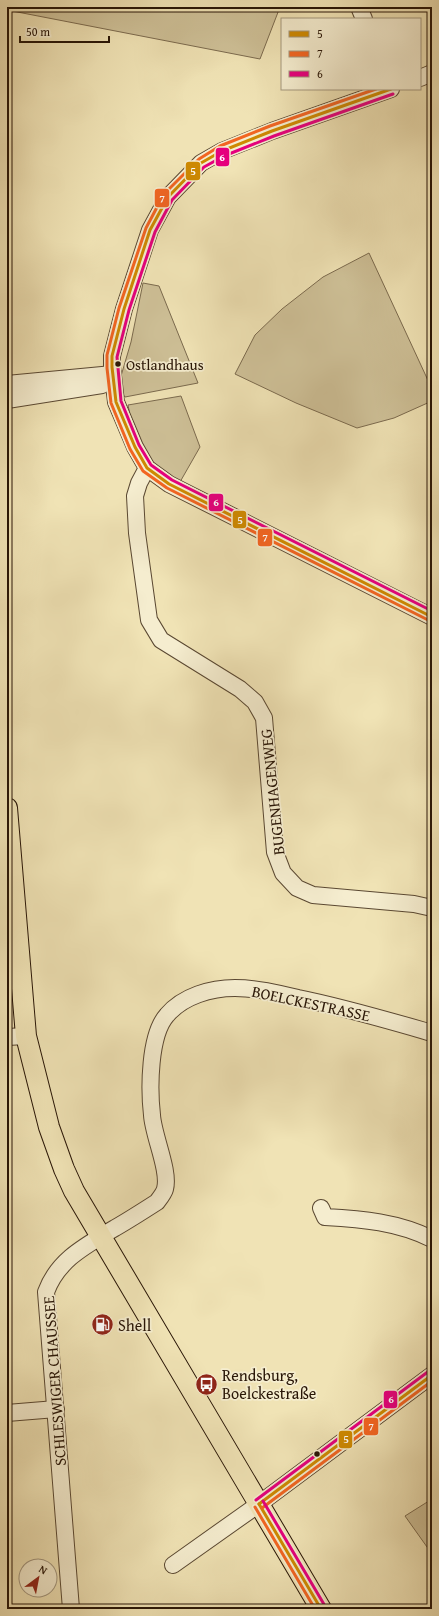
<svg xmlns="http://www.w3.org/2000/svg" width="439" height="1616" font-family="'Gentium Book Plus',serif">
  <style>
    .green { fill: #cec097; stroke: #7b6a4e }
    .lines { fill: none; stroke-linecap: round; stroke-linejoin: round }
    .minor-casing { stroke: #5a4832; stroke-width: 18 }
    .major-casing { stroke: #281506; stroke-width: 22 }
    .minor { stroke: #f5edcf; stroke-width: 16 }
    .major { stroke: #f0e3b5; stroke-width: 20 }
    .bus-1-casing { stroke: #f5edcf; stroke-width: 6 }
    .bus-2-casing { stroke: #f5edcf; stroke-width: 6 }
    .bus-3-casing { stroke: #f5edcf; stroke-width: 6 }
    .bus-1 { stroke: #ce8901; stroke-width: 3 }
    .bus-2 { stroke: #f26522; stroke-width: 3 }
    .bus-3 { stroke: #e5007d; stroke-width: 3 }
    .bus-dot { fill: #281506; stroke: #f5edcf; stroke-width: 1.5 }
    .labels { text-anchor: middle; stroke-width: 3.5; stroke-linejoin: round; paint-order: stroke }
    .bus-label { font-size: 15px; fill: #281506; stroke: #f5edcf; text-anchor: start }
    .street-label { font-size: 16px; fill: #281506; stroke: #f5edcf }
    .poi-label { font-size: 16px; fill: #281506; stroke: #f5edcf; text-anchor: start }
    .line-badge { stroke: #f5edcf; stroke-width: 1.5 }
    .badge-label { font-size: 11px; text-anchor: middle; font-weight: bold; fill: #fff }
  </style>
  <rect width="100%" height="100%" fill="#f0e3b5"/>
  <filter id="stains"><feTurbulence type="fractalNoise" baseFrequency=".005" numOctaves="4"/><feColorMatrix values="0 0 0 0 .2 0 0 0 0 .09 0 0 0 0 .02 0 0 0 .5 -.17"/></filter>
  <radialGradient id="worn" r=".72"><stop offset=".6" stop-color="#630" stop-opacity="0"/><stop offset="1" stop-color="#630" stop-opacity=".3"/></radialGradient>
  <g class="green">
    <polygon points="7,7 280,7 260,59 7,10"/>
    <polygon points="369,253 432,389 432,401 394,418 357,428 296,403 235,374 255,335 282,309 323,277"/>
    <polygon points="143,283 159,286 198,383 125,397 122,393 121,376 131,342"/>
    <polygon points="181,396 200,447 180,482 162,474 147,456 133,430 128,405"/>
    <polygon points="432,1499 432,1554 405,1516"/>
  </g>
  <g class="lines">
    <defs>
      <g id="minor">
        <polyline points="359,7 364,19"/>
        <polyline points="420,78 432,73"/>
        <polyline points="391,89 272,131 222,151 201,163 168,197 150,230 124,309 112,356 112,367 116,402 135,447 147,468 169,484 432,617"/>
        <polyline points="7,384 113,374"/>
        <polyline points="7,400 102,385 113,374"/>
        <polyline points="147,468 139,483 135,496 137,533 149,620 161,640 240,689 255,702 264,718 275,852 283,873 297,888 313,895 414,904 432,908"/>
        <polyline points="7,1037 26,1036"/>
        <path d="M 321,1208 L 325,1217 C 362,1219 398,1222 432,1239"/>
        <polyline points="7,1413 56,1409"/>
        <polyline points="173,1565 259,1504 432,1375"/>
        <path d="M 71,1609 L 46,1292 C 58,1259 87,1245 115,1228 C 129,1220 143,1211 157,1202 C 160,1198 164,1193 165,1189 C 170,1171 153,1135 152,1115 C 149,1089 149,1035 167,1015 C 183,996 211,988 235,988 C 256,988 277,993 298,998 C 343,1007 387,1020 432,1033"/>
      </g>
      <polyline id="major" points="7,808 26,1036 49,1127 64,1169 74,1191 321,1609"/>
    </defs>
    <use href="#minor" class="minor-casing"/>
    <use href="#major" class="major-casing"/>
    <use href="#minor" class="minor"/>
    <use href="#major" class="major"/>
    <defs>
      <g id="bus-1">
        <polyline points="391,89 272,131 222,151 201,163 168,197 150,230 124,309 112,356 112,367 116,402 135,447 147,468 169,484 432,617"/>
        <polyline points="259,1504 432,1375"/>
        <polyline points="259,1504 321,1609"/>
      </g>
      <g id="bus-2">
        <polyline points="376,89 270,126 220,146 199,159 164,194 146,228 119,308 107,355 107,368 111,403 130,449 143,471 167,488 430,621"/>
        <polyline points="255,1507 315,1609"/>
        <polyline points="262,1508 432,1381"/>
      </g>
      <g id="bus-3">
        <polyline points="393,94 274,136 224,156 204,167 172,200 155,232 129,310 117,357 121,401 139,445 151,465 172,480 432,611"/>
        <polyline points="256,1500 429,1371"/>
        <polyline points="263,1501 325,1606"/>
      </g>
    </defs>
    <use href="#bus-1" class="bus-1-casing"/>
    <use href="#bus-2" class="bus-2-casing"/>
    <use href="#bus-3" class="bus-3-casing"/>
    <use href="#bus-1" class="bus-1"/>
    <use href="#bus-2" class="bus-2"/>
    <use href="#bus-3" class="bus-3"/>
  </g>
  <defs>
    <symbol id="fuel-disc" viewBox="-11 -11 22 22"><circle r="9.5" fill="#8f2418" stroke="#f5edcf"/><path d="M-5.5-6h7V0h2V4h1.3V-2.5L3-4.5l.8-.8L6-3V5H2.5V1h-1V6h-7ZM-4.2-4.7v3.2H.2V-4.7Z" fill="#fff"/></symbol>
    <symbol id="bus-disc" viewBox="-11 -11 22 22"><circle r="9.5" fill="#8f2418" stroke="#f5edcf"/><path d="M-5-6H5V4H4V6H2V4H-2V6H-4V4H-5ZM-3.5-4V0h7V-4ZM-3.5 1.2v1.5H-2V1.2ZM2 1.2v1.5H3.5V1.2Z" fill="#fff"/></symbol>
  </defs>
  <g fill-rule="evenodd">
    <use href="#fuel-disc" x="90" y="1312" width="25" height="25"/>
    <use href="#bus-disc" x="194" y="1372" width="25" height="25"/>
  </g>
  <g class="bus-dot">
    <circle cx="118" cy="364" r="3.5"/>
    <circle cx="317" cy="1454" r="3.5"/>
  </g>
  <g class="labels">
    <g class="bus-label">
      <text x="126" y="370">Ostlandhaus</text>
    </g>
    <g class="street-label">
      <text transform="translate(272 792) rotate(-96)" y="6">BUGENHAGENWEG</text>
      <text transform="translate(311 1003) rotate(12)" y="6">BOELCKESTRASSE</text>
      <text transform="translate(54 1381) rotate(-94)" y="6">SCHLESWIGER CHAUSSEE</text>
    </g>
    <g class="poi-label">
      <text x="118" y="1331">Shell</text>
      <text x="222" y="1381">Rendsburg,<tspan x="222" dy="18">Boelckestraße</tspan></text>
    </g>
  </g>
  <g class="line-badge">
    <rect x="215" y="147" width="15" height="20" rx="4" fill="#e5007d"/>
    <rect x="185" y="161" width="16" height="20" rx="4" fill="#ce8901"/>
    <rect x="154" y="188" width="16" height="20" rx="4" fill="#f26522"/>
    <rect x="208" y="493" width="16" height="19" rx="4" fill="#e5007d"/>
    <rect x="232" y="510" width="15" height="19" rx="4" fill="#ce8901"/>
    <rect x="257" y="528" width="16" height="19" rx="4" fill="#f26522"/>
    <rect x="383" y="1390" width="15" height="19" rx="4" fill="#e5007d"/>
    <rect x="363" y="1417" width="16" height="19" rx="4" fill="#f26522"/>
    <rect x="338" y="1430" width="15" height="19" rx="4" fill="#ce8901"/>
  </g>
  <g class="badge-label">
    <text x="222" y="161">6</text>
    <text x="193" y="175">5</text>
    <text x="162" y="202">7</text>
    <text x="216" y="506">6</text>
    <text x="240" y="524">5</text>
    <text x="265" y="541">7</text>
    <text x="391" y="1403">6</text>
    <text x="371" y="1430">7</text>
    <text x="346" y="1443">5</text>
  </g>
  <rect width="439" height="1616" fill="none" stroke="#f0e3b5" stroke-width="24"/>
  <rect x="8" y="8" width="423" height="1600" fill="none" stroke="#281506" stroke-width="2"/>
  <rect x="12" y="12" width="415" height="1592" fill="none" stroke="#281506"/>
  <rect x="281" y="18" width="140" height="72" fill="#f5edcf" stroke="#a3977f"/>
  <rect x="289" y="31" width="20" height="6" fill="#ce8901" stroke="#a3977f"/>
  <text x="317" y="38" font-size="12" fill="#281506">5</text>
  <rect x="289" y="51" width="20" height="6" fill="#f26522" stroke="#a3977f"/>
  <text x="317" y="58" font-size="12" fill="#281506">7</text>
  <rect x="289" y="71" width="20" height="6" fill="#e5007d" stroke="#a3977f"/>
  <text x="317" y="78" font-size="12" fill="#281506">6</text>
  <g transform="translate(38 1578) rotate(32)"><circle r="19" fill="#f5edcf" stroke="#a3977f"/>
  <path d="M0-3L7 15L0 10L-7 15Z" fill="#8f2418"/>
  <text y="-6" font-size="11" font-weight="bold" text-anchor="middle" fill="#281506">N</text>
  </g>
  <path d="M20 36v6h89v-6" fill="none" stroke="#281506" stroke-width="2"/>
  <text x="26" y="36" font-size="12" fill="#281506" stroke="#f5edcf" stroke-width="3" paint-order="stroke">50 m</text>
  <rect width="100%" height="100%" filter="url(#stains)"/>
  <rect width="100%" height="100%" fill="url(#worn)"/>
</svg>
